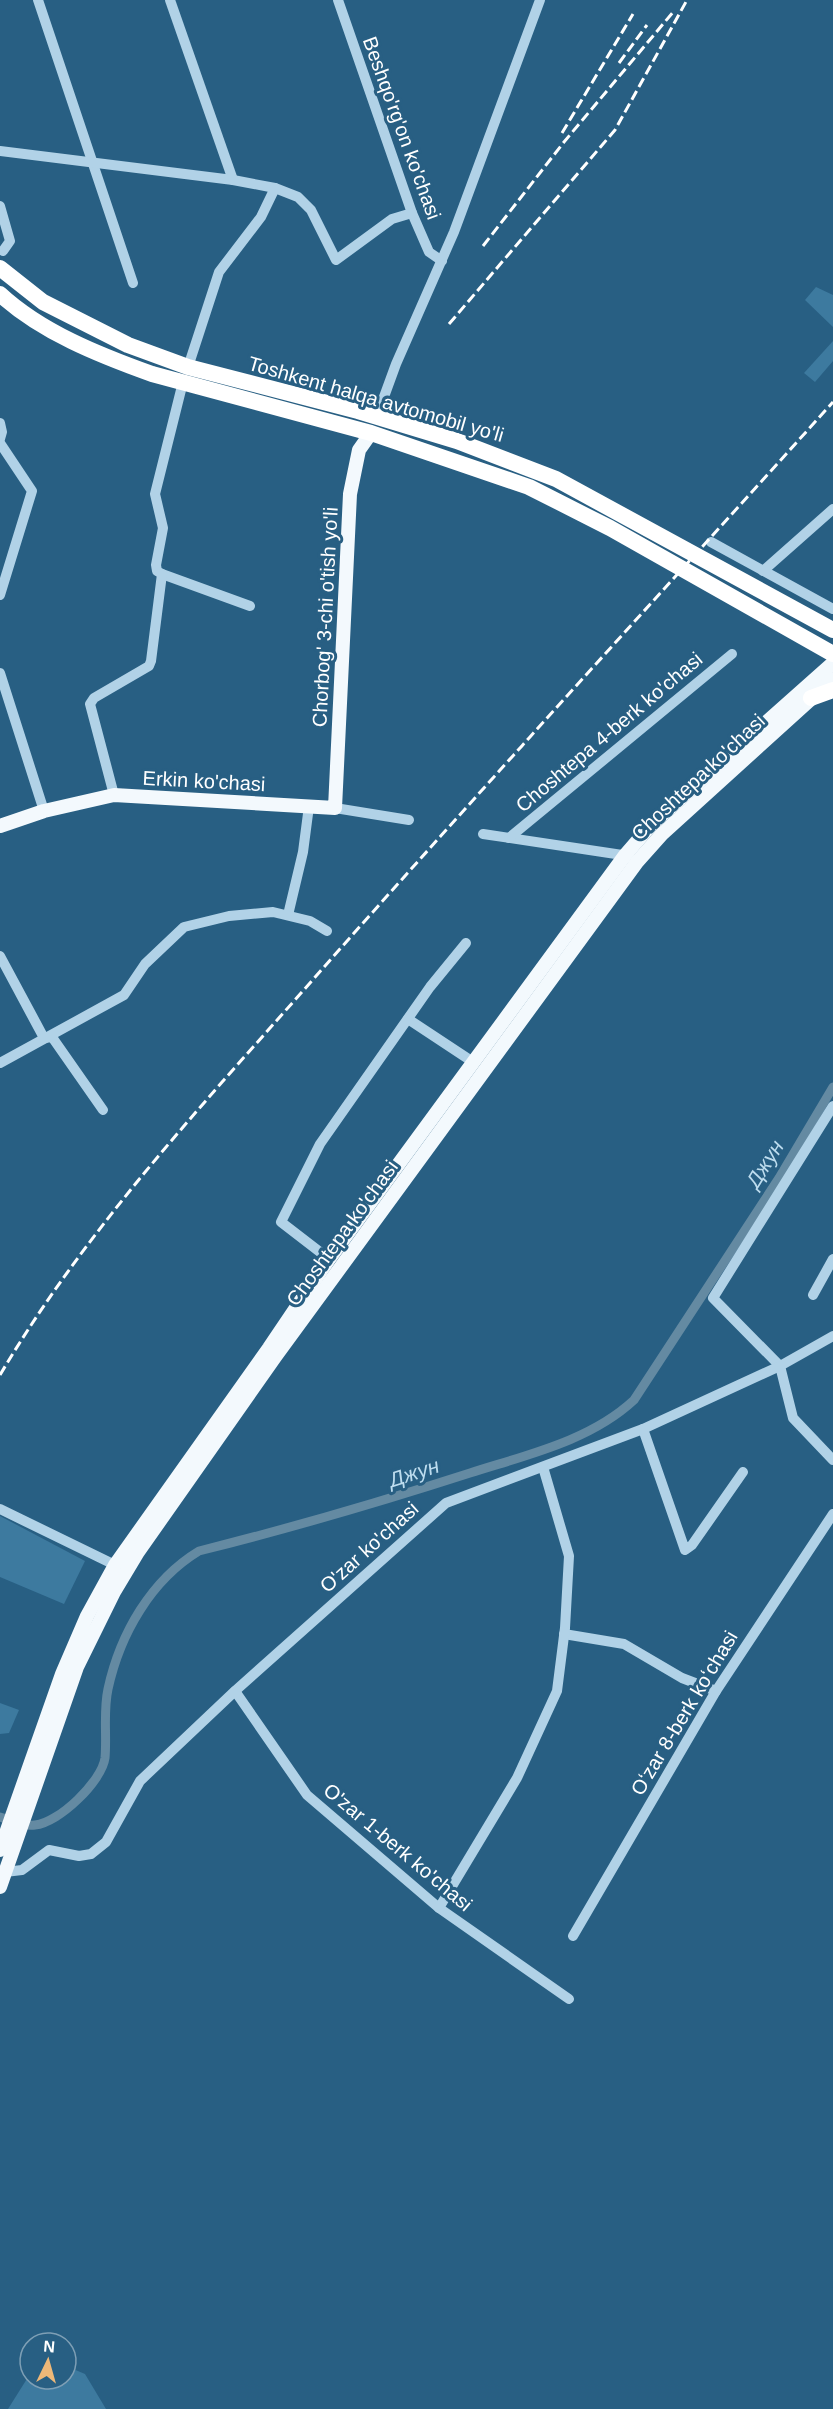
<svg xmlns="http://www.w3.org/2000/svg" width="833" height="2409" font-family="Arial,sans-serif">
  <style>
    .green { fill: #3d7a9f }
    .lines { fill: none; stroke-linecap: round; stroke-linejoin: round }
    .canal { stroke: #648aa2; stroke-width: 9 }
    .minor { stroke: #b1d2e7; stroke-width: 10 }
    .major { stroke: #f3f9fd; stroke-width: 14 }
    .highway { stroke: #fff; stroke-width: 16 }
    .rail { stroke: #fff; stroke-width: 3; stroke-dasharray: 10 4.5; stroke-linecap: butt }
    .labels { text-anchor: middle; stroke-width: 6; stroke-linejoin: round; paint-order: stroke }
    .street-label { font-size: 20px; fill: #fff; stroke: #285f83 }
    .water-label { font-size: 21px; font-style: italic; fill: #bddcee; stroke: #285f83 }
  </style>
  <rect width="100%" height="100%" fill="#285f83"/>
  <g class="green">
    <polygon points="816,287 833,295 833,327 805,300"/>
    <polygon points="833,341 833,361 815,382 804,373"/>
    <polygon points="0,1516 85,1561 64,1604 0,1577"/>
    <polygon points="0,1703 19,1710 9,1733 0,1734"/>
    <polygon points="66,2366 85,2374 106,2409 8,2409 30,2374 30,2379 66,2379"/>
  </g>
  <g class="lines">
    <path class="canal" d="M 0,1817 C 10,1820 25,1827 35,1825 C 59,1823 102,1781 105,1758 C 107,1735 103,1712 108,1689 C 120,1634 151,1580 199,1551 C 291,1528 380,1502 470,1473 C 526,1455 590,1441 634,1400 L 779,1178 L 833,1087"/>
    <g class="minor">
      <polyline points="38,0 133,283"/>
      <polyline points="170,0 233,180"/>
      <polyline points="338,0 412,213 429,252 442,261"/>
      <polyline points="0,151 233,180 275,188 298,197 311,210 336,260 392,219 412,213"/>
      <polyline points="0,206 10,241 3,251"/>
      <polyline points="188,367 219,272 261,217 275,188"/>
      <polyline points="377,416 396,364 454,232 540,0"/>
      <polyline points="0,423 2,432 0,439"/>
      <polyline points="0,443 32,491 0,595"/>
      <polyline points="711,542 833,609"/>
      <polyline points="763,571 833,509"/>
      <polyline points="162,574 250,606"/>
      <polyline points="0,673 44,811"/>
      <polyline points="114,795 90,704 94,698 149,666 151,661 162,574 157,571 156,565 163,528 155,494 183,382"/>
      <polyline points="335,808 409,820"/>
      <polyline points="483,834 629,856"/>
      <polyline points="509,838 732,654"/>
      <polyline points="288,915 303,852 309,806"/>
      <polyline points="0,956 44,1038 52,1037 103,1110"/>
      <polyline points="408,1019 473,1062"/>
      <polyline points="0,1063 124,995 145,964 184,927 229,916 273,912 310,921 327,931"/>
      <polyline points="833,1106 713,1298 780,1366 793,1418 833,1460"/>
      <polyline points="329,1259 281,1222 320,1144 430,987 466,943"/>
      <polyline points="813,1295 833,1259"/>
      <polyline points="643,1429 685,1550 692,1545 743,1472"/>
      <polyline points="0,1509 115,1565"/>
      <polyline points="564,1634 624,1644 682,1678 716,1691"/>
      <polyline points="235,1691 307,1795 439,1908 569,1999"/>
      <polyline points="5,1872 22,1870 49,1850 79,1856 91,1854 106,1842 140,1781 235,1691 446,1503 643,1429 780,1366 833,1336"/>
      <polyline points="439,1908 517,1778 557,1691 565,1628 569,1556 543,1467"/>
      <polyline points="573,1936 716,1691 833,1514"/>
    </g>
    <g class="major">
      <polyline points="0,826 44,811 114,795 335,808 350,494 359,450 371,433"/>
      <polyline points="0,1850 62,1674 87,1616 115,1565 269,1348 329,1259 626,854 652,824 833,663"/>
      <polyline points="0,1887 77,1667 114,1592 138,1552 275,1357 637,862 662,834 833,679"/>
    </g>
    <g class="highway">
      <polyline points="0,268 43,302 128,345 188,367 358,411 457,441 556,479 833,630"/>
      <path d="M 0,294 C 41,332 99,355 152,374 L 371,433 L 529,487 L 610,528 L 833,654"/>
      <polyline points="811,698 833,690"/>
    </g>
    <g class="rail">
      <polyline points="619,63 647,25"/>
      <polyline points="562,133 633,14"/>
      <polyline points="483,246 564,142 674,11"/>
      <polyline points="449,324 615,130 687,0"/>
      <path d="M 0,1375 C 89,1224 209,1098 324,967 C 492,777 663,591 833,402"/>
    </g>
  </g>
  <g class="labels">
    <g class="street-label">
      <text transform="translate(402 128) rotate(70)" y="7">Beshqo'rg'on ko'chasi</text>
      <text transform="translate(376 399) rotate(16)" y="7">Toshkent halqa avtomobil yo'li</text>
      <text transform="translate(325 617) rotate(-87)" y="7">Chorbog' 3-chi o'tish yo'li</text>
      <text transform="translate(609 732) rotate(-40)" y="7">Choshtepa 4-berk ko'chasi</text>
      <text transform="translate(698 777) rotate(-43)" y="7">Choshtepa ko'chasi</text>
      <text transform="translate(204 781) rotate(3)" y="7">Erkin ko'chasi</text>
      <text transform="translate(342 1233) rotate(-54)" y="7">Choshtepa ko'chasi</text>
      <text transform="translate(369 1547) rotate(-42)" y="7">O'zar ko'chasi</text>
      <text transform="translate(684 1713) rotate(-59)" y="7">Oʻzar 8-berk koʻchasi</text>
      <text transform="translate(398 1847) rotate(40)" y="7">O'zar 1-berk ko'chasi</text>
    </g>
    <g class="water-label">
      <text transform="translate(765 1164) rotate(-58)" y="7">Джун</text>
      <text transform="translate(414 1473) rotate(-18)" y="7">Джун</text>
    </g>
  </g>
  <g transform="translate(48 2361) rotate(5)"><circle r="28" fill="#285f83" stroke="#7e9fb5" stroke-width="1.5"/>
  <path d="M0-4.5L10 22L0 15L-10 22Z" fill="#eeb878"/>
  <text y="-9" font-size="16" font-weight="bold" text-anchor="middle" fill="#ffffff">N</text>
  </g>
</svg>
